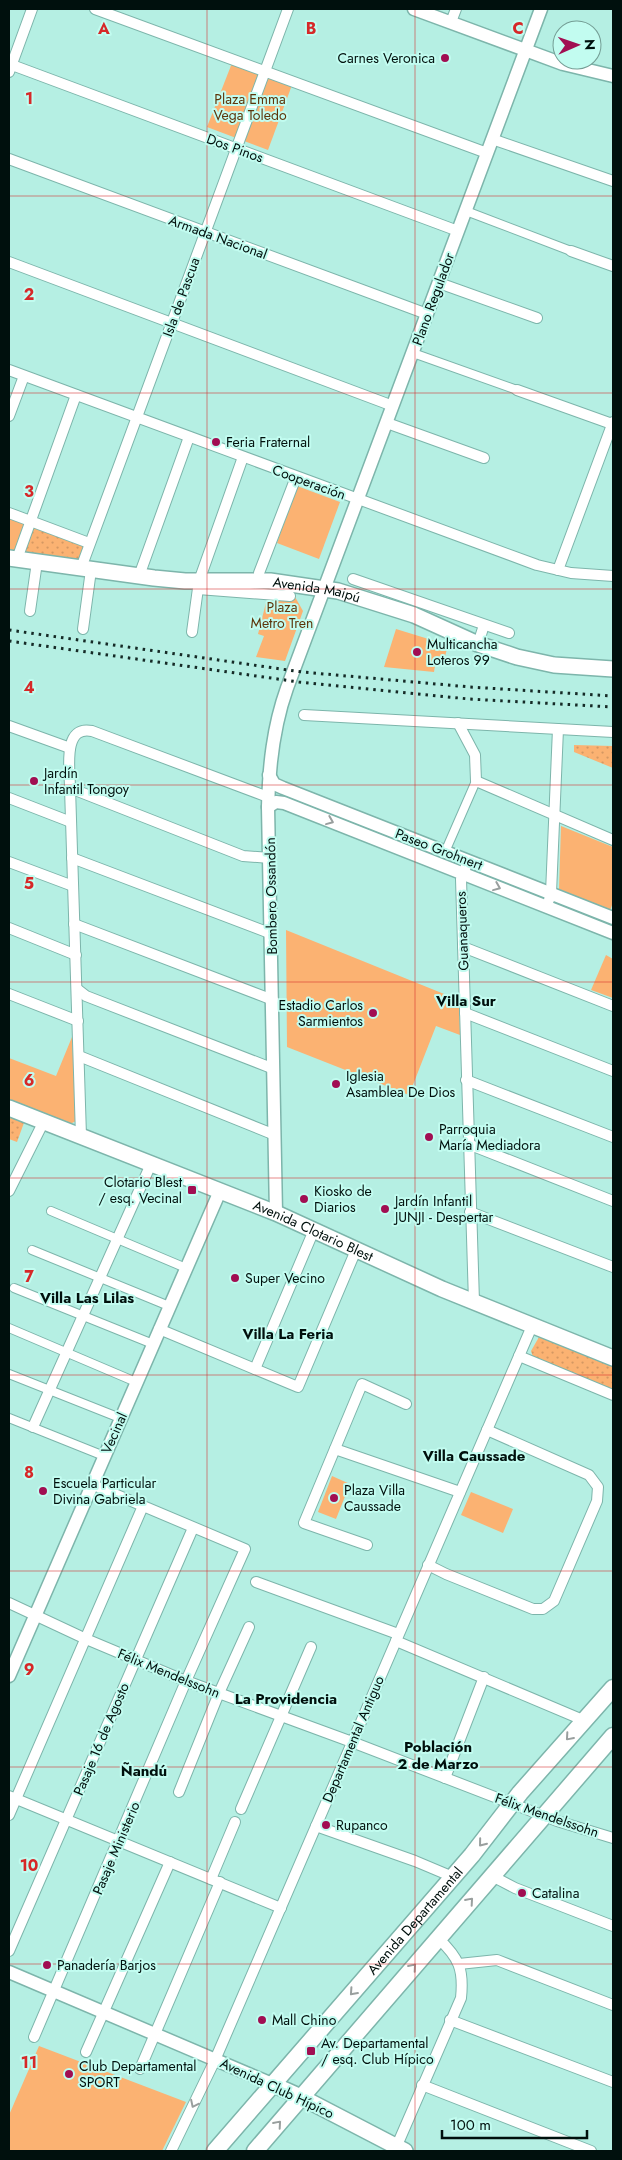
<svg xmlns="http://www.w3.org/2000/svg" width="622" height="2160" font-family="Jost,sans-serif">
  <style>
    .grass { fill: url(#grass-dots) }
    .park { fill: #fbb272 }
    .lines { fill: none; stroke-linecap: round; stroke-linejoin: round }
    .pedestrian-casing { stroke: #7db5ab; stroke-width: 10 }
    .minor-casing { stroke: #7db5ab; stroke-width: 12 }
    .tertiary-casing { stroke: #7db5ab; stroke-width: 15 }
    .secondary-casing { stroke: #7db5ab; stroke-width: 18 }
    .primary-casing { stroke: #7db5ab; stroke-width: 19 }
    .pedestrian { stroke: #fff; stroke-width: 8 }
    .minor { stroke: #fff; stroke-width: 10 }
    .tertiary { stroke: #fff; stroke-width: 12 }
    .secondary { stroke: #fff; stroke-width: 15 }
    .primary { stroke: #fff; stroke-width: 16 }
    .rail { stroke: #152a26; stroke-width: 3; stroke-dasharray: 2.5 5; stroke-linecap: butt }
    .oneway { stroke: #999f9e }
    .grid { fill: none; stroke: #d62828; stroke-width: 1; stroke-opacity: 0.55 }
    .poi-dot { fill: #a10e52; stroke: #c2fcf0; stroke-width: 2 }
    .labels { text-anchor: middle; stroke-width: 4; stroke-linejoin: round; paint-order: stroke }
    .poi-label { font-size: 14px; fill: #00100d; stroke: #c2fcf0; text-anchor: start }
    .park-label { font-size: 14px; fill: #5d350a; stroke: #c2fcf0 }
    .street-label { font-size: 14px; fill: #00100d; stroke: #c2fcf0 }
    .neighbourhood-label { font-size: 15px; font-weight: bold; fill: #00100d; stroke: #c2fcf0 }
    .grid-label { font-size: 16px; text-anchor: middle; font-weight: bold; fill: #d62828; stroke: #c2fcf0; stroke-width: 4; stroke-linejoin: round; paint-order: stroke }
  </style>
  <defs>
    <pattern id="grass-dots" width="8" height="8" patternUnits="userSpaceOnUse" patternTransform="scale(1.25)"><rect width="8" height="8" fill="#fbb272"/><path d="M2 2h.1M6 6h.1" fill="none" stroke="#d59862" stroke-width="1.8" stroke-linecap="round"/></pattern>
  </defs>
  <rect width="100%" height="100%" fill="#b5efe3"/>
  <g class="grass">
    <polygon points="32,525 86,544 78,562 21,554"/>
    <polygon points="574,745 613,746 613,768 574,752"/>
    <polygon points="9,1114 25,1120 17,1142 9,1139"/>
    <polygon points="539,1337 613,1365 613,1392 533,1357 531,1351"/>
  </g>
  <g class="park">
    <polygon points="232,63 292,85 268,150 207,127"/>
    <polygon points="297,486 340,502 319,559 277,543"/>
    <polygon points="9,515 25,521 17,552 9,551"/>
    <polygon points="269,591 294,595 303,611 285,661 256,657 264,636 258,634"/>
    <polygon points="396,629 448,645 444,660 436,660 434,672 384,667"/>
    <polygon points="561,826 613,847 613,902 610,911 559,889"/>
    <polygon points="286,930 459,1000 460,1035 436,1026 409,1095 287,1047"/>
    <polygon points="606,955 613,959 613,998 591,990"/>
    <polygon points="72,1037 76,1121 70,1124 9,1100 9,1058 56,1076"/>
    <polygon points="332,1476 350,1484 336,1519 318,1512"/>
    <polygon points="471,1492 513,1509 503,1533 461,1515"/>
    <polygon points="39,2046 186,2102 162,2151 9,2151 9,2115"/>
  </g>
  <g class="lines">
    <defs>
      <g id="pedestrian">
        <polyline points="466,211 571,251"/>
        <polyline points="413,353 517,390"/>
        <polyline points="445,852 476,781"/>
        <polyline points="51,1211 186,1268"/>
        <polyline points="32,1250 169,1306"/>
        <polyline points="14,1288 153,1344"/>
        <polyline points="9,1328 136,1382"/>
        <polyline points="9,1374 120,1418"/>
        <polyline points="9,1418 104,1456"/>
      </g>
      <g id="minor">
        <polyline points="95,9 487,153"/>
        <polyline points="451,22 456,9"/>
        <polyline points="12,65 458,231"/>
        <polyline points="9,72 32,9"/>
        <polyline points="492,139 613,181"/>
        <polyline points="9,159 427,314"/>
        <polyline points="571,251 613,266"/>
        <polyline points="9,262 393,406"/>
        <polyline points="439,283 537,318"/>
        <polyline points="9,370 537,565 571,573 613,576"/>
        <polyline points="517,390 612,424"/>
        <polyline points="9,416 24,376"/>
        <polyline points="387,423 484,458"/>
        <polyline points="9,513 89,543"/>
        <polyline points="17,559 76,395"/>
        <polyline points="81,568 288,9"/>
        <polyline points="558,570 613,422"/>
        <polyline points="259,573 296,477"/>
        <polyline points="139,576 189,437"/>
        <polyline points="353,579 509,633"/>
        <polyline points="198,589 290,596"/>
        <polyline points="30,611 37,562"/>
        <polyline points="83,629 91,570"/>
        <polyline points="192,632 199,581 243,457"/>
        <polyline points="478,644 484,625"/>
        <polyline points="304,715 613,732"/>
        <polyline points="458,723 475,755 476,781 613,840"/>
        <polyline points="9,726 70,748"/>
        <polyline points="70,788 243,856 270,858"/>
        <polyline points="9,798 71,822"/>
        <polyline points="72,858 272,934"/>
        <polyline points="468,861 461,879 474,1302"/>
        <polyline points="9,862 73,886"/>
        <polyline points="549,900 551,893 558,729"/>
        <polyline points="74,924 273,1000"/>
        <polyline points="9,928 76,955"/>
        <polyline points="463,947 613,1006"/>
        <polyline points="77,989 86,996 274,1069"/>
        <polyline points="9,994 78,1021"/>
        <polyline points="465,1013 613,1071"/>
        <polyline points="79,1056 275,1135"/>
        <polyline points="466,1080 613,1137"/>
        <path d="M 81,1136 L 70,788 C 70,770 62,725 92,731 L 268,797"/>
        <polyline points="468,1144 613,1201"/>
        <polyline points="9,1191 44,1121"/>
        <polyline points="470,1212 613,1267"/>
        <polyline points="159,1329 298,1387 356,1250"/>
        <polyline points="519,1356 613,1395"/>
        <polyline points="255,1369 314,1230"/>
        <polyline points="33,1427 151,1164"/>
        <polyline points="335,1449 460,1492"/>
        <polyline points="367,1545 304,1523 362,1384 406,1404"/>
        <polyline points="428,1565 446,1574 533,1609 543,1609 554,1601 597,1501 598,1487 589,1475 487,1430"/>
        <polyline points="256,1582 398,1634"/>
        <polyline points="9,1603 86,1639 186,1681 352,1742 557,1821 613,1838"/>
        <polyline points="396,1641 583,1720"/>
        <polyline points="445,1778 484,1677"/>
        <polyline points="179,1792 219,1693 249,1627"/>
        <polyline points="9,1796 281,1908"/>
        <polyline points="241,1809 311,1647"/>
        <polyline points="9,1815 143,1506"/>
        <polyline points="316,1826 415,1861 453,1877"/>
        <polyline points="492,1876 515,1888 613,1926"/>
        <polyline points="211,1879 235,1822"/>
        <polyline points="9,1951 193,1528"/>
        <polyline points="459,1964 497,1960 613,2005"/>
        <polyline points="450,2020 613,2082"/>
        <polyline points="34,2037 186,1681 245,1549 91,1484"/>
        <polyline points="86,2052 170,1862"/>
        <polyline points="140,2069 220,1882"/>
        <polyline points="422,2085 591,2151"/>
        <path d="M 395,2150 L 461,1998 C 464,1969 459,1958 438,1938"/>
        <polyline points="171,2151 215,2060 532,1326"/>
      </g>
      <g id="tertiary">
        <polyline points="414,9 563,64 613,76"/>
        <polyline points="269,775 274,784 283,788 613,918"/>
        <polyline points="268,807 276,802 284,803 613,933"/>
        <path d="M 276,1213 L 268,807 C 269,766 273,727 287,688 L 541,9"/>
        <polyline points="9,1676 220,1191"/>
        <polyline points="9,1972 272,2084"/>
      </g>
      <g id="secondary">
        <path id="s1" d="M 9,558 L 154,578 L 185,581 L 270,581 L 338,591 L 414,615 L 478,644 L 517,657 L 554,665 L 613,669"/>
        <path id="s2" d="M 9,1108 L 276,1213 L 442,1289 L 613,1358"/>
        <polyline points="272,2084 301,2097 405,2151"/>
      </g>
      <g id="primary">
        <path id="s3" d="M 215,2151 L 472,1855 L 520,1793 L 613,1688"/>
        <polyline points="255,2151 613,1736"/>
      </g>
    </defs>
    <use href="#pedestrian" class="pedestrian-casing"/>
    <use href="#minor" class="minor-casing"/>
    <use href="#tertiary" class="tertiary-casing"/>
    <use href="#secondary" class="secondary-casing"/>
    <use href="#primary" class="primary-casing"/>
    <use href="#pedestrian" class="pedestrian"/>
    <use href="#minor" class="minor"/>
    <use href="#tertiary" class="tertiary"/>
    <use href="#secondary" class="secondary"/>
    <use href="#primary" class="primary"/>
    <g class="rail">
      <polyline points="9,630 302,672 470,687 613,696"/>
      <polyline points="9,641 299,682 469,699 613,707"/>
    </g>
  </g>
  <defs><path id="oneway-chevron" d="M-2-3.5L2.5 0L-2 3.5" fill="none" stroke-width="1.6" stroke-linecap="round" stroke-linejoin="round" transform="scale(1.25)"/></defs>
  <g class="oneway">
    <use href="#oneway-chevron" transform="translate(330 821) rotate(22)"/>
    <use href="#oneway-chevron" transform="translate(497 887) rotate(22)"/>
    <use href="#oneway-chevron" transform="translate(569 1737) rotate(131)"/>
    <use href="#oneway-chevron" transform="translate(482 1843) rotate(129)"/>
    <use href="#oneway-chevron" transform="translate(470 1901) rotate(-49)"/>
    <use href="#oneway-chevron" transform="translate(413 1967) rotate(-49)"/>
    <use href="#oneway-chevron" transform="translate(353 1992) rotate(132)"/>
    <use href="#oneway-chevron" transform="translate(194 2104) rotate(116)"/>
    <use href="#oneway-chevron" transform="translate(278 2124) rotate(-49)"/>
  </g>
  <path class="grid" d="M 207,9 L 207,2151M 415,9 L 415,2151M 9,196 L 613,196M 9,393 L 613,393M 9,589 L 613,589M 9,785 L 613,785M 9,982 L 613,982M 9,1178 L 613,1178M 9,1375 L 613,1375M 9,1571 L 613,1571M 9,1767 L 613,1767M 9,1964 L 613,1964"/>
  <g class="poi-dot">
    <circle cx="445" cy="58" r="5"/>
    <circle cx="216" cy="442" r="5"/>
    <circle cx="417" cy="652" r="5"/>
    <circle cx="34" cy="781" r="5"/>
    <circle cx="373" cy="1013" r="5"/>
    <circle cx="336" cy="1084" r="5"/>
    <circle cx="429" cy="1137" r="5"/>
    <rect x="187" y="1185" width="10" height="10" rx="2.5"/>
    <circle cx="304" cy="1199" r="5"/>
    <circle cx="385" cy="1209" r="5"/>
    <circle cx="235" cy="1278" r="5"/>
    <circle cx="43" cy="1491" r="5"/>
    <circle cx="334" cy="1498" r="5"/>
    <circle cx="326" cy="1825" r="5"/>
    <circle cx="522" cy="1893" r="5"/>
    <circle cx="47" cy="1965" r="5"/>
    <circle cx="262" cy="2020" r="5"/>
    <rect x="306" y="2046" width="10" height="10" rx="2.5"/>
    <circle cx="69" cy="2074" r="5"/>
  </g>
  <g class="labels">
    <g class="poi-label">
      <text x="435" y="63" text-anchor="end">Carnes Veronica</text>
      <text x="226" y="447">Feria Fraternal</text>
      <text x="427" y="649">Multicancha<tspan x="427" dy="16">Loteros 99</tspan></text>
      <text x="44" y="778">Jardín<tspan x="44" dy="16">Infantil Tongoy</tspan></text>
      <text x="363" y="1010" text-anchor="end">Estadio Carlos<tspan x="363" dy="16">Sarmientos</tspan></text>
      <text x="346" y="1081">Iglesia<tspan x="346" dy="16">Asamblea De Dios</tspan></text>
      <text x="439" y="1134">Parroquia<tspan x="439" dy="16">María Mediadora</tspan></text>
      <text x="182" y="1187" text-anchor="end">Clotario Blest<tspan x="182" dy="16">/ esq. Vecinal</tspan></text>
      <text x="314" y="1196">Kiosko de<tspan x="314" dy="16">Diarios</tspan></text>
      <text x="395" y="1206">Jardín Infantil<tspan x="395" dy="16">JUNJI - Despertar</tspan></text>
      <text x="245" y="1283">Super Vecino</text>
      <text x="53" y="1488">Escuela Particular<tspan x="53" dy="16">Divina Gabriela</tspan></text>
      <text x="344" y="1495">Plaza Villa<tspan x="344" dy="16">Caussade</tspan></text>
      <text x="336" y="1830">Rupanco</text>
      <text x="532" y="1898">Catalina</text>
      <text x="57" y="1970">Panadería Barjos</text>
      <text x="272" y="2025">Mall Chino</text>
      <text x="321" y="2048">Av. Departamental<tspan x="321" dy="16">/ esq. Club Hípico</tspan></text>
      <text x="79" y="2071">Club Departamental<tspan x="79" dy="16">SPORT</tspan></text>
    </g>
    <g class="park-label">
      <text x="250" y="104">Plaza Emma<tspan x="250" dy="16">Vega Toledo</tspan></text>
      <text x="282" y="612">Plaza<tspan x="282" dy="16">Metro Tren</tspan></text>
    </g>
    <g class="street-label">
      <text transform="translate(235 148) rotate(20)" y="5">Dos Pinos</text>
      <text transform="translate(218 237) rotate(20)" y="5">Armada Nacional</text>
      <text transform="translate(181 297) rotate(-70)" y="5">Isla de Pascua</text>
      <text transform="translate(433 299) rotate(-70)" y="5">Plano Regulador</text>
      <text transform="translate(309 482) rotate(20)" y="5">Cooperación</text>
      <text dy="5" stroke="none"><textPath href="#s1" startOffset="310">Avenida Maipú</textPath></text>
      <text transform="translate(439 849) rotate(21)" y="5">Paseo Grohnert</text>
      <text transform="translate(271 896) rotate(-91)" y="5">Bombero Ossandón</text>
      <text transform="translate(462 931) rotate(-92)" y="5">Guanaqueros</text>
      <text dy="5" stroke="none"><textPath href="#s2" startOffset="328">Avenida Clotario Blest</textPath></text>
      <text transform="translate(114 1433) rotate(-66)" y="5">Vecinal</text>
      <text transform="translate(169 1673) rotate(22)" y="5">Félix Mendelssohn</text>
      <text transform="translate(101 1739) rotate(-67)" y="5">Pasaje 16 de Agosto</text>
      <text transform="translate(353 1739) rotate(-67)" y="5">Departamental Antiguo</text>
      <text transform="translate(547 1815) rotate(19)" y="5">Félix Mendelssohn</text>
      <text transform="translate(116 1848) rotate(-67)" y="5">Pasaje Ministerio</text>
      <text dy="5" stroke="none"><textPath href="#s3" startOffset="305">Avenida Departamental</textPath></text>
      <text transform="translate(277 2088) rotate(25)" y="5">Avenida Club Hípico</text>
    </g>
    <g class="neighbourhood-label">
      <text x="466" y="1006">Villa Sur</text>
      <text x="87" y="1303">Villa Las Lilas</text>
      <text x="288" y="1339">Villa La Feria</text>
      <text x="474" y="1461">Villa Caussade</text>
      <text x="286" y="1704">La Providencia</text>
      <text x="438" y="1752">Población<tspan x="438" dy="17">2 de Marzo</tspan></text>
      <text x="144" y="1776">Ñandú</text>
    </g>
  </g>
  <g class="grid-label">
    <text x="104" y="34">A</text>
    <text x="311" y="34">B</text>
    <text x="518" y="34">C</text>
    <text x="29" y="104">1</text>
    <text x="29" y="300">2</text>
    <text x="29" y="497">3</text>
    <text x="29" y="693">4</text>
    <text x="29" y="889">5</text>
    <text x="29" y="1086">6</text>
    <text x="29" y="1282">7</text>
    <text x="29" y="1478">8</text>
    <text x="29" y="1675">9</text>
    <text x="29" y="1871">10</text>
    <text x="29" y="2068">11</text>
  </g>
  <rect width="622" height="2160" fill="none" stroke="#00100d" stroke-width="20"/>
  <g transform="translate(577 45) rotate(88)"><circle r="24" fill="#c2fcf0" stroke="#749e95"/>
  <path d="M0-4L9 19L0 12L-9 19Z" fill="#a10e52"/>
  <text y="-8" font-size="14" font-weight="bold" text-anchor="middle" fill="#00100d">N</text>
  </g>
  <path d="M442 2130v8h145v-8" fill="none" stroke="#00100d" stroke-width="2.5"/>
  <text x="450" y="2130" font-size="15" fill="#00100d" stroke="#c2fcf0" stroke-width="4" paint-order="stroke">100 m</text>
</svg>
